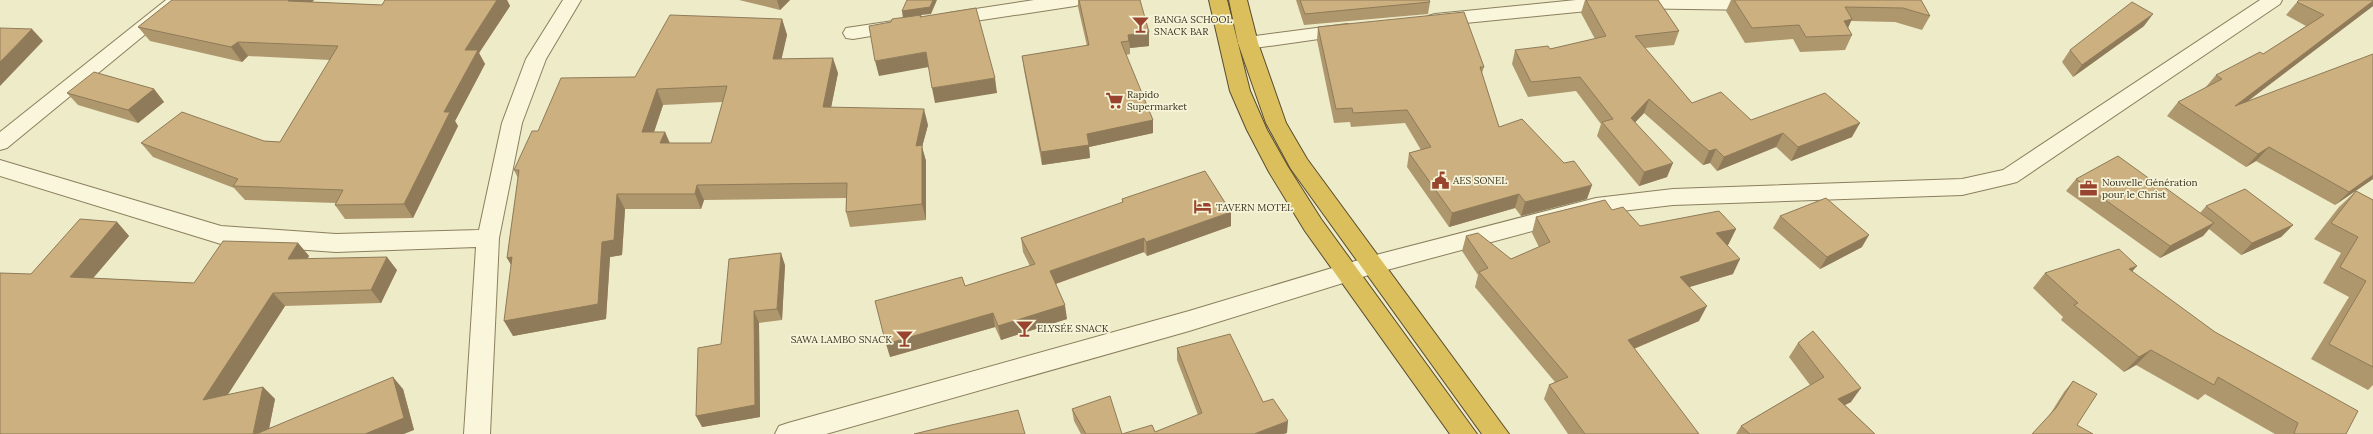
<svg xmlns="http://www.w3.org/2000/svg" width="2373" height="434" font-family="Lora,serif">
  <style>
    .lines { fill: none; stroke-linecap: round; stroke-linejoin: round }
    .minor-casing { stroke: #8b7f5d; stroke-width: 2 }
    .highway-casing { stroke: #594c31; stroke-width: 2 }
    .minor { fill: #f9f6dc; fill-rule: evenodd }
    .highway { fill: #dbbf5c; fill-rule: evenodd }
    .wall { fill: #af976d; fill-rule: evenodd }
    .shaded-wall { fill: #8f7b59 }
    .building { fill: #ccb07f; stroke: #8f7b59; fill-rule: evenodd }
    .labels { text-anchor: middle; stroke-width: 3.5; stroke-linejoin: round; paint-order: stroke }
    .poi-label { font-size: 10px; fill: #3b3321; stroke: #f6f4d8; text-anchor: start }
  </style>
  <rect width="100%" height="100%" fill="#eeebc8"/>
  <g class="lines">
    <defs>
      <g id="minor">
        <polygon points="166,0 187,0 7,148 0,150 0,132"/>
        <polygon points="563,0 581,0 546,59 522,123 499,238 490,434 464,434 476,247 336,252 221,244 0,176 0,160 221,226 336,234 479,230 502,123 526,59"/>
        <polygon points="1034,0 1084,0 1082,4 1075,6 949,25 942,23 939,19 942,15 949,13"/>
        <polygon points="1576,0 1765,0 1767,4 1765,8 1758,10 1618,8 1435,26 1428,24 1425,20 1428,16 1435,14"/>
        <polygon points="2260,0 2282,0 2280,4 2017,182 2009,184 1962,195 1673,205 1596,214 1372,274 1189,331 826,434 775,434 779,426 788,423 1189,311 1372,256 1596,198 1673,189 1962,179 2003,170"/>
        <polygon points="900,20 907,22 910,26 907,30 853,39 846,38 843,33 846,28 853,27"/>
        <polygon points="1347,24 1354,26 1357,30 1354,34 1248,49 1241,48 1238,43 1241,38 1248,37"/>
      </g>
      <g id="highway">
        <polygon points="1209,0 1227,0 1250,91 1267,130 1288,167 1321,219 1477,434 1450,434 1305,231 1269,172 1247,130 1230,91"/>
        <polygon points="1229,0 1247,0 1258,43 1286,123 1307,159 1509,434 1482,434 1291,169 1266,123 1238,43"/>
      </g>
    </defs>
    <use href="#minor" class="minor-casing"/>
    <use href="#highway" class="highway-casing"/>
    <use href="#minor" class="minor"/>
    <use href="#highway" class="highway"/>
  </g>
  <g class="wall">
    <polygon points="172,0 314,0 312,2 382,5 385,0 507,0 510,6 479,53 485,64 455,121 458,126 413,218 345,219 335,205 336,203 245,200 234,188 153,157 141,143 264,141 280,142 330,60 248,56 242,62 150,41 138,27"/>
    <polygon points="739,0 790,0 780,10"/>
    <polygon points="1078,0 1140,0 1149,46 1130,48 1130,54 1126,55 1153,133 1089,147 1090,158 1042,165 1024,70 1022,56 1087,46 1078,7"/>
    <polygon points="1296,0 1429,0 1430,2 1428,14 1304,25"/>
    <polygon points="1585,0 1658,0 1679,31 1674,45 1645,48 1692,103 1751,120 1852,137 1791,161 1776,147 1717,171 1710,163 1703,165 1644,113 1635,122 1667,177 1639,186 1597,136 1601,124 1576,91 1528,97 1512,64 1515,50 1550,49 1595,39 1581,13"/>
    <polygon points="1731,0 1921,0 1930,16 1922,30 1895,22 1851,21 1848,28 1852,35 1845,50 1800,52 1793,39 1745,43 1726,11"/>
    <polygon points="2297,2 2373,6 2248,101 2373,179 2335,205 2256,161 2246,167 2167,116 2178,102 2205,88 2216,75 2263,54 2306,26 2286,15"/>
    <path d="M 782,19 L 787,35 L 781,59 L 838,73 L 831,107 L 928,125 L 922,147 L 926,161 L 926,220 L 850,227 L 846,212 L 846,198 L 704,200 L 701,209 L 625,209 L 622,255 L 610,257 L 606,319 L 513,336 L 511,264 L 507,258 L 518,178 L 514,170 L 538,131 L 635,77 ZM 723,102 L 711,143 L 670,143 L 665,132 L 654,132 L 663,105 Z"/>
    <polygon points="2144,26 2073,77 2062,62 2070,50"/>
    <polygon points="1318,27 1484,67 1482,73 1499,127 1587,199 1521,216 1515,208 1449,227 1407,167 1409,153 1421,150 1405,123 1351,127 1350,122 1334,123 1317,40"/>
    <polygon points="154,89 164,102 138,123 78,105 67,93"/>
    <polygon points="2076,179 2154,182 2200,213 2206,206 2293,225 2281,237 2241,255 2209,229 2203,236 2160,258 2066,191"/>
    <polygon points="2356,191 2373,200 2373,385 2368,390 2311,359 2349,297 2323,283 2341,253 2314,239 2339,207"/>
    <polygon points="1122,199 1231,226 1147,256 1144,252 1056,284 1067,319 1001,340 995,327 890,357 965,286 1030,266 1023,252 1021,238 1122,203"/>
    <polygon points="1612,210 1640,226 1736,229 1728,245 1727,245 1733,274 1689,287 1699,321 1634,349 1699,434 1568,434 1544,399 1549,385 1555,382 1475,287 1478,275 1462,251 1466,236 1511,259 1539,247 1532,233 1536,217"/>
    <polygon points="1780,216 1862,247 1820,269 1773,228"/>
    <polygon points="117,222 129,236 93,278 194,283 298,243 309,256 307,259 397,270 381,303 285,306 227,395 263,387 275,399 269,428 403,389 414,430 0,434 31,274"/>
    <polygon points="785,265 782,320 759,323 760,417 702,427 721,344"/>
    <polygon points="2132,272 2346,434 2275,434 2205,394 2198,400 2136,365 2124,372 2061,320 2063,317 2033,288 2045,273"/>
    <polygon points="1798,343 1851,402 1845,405 1875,434 1736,434 1741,426 1810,385 1789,357"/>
    <polygon points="1177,348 1263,402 1287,433 1155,432 1198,415 1177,360"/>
    <polygon points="2073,381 2077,425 2047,419 2064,392"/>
    <polygon points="1072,409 1122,434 1081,434 1074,421"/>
  </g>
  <g class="shaded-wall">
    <polygon points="289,0 314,0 298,15 288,1"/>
    <polygon points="497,0 507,0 510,6 479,53 485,64 455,121 458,126 413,218 404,204 444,112 465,50"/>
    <polygon points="777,0 790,0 780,10"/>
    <polygon points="933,0 937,0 931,14 921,15 924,30 903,18 902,11"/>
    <polygon points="2373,1 2373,6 2223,120 2235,106"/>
    <polygon points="2153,14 2144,26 2073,77 2082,65"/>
    <polygon points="782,19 787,35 778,75 773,59"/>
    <polygon points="1852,19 1845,34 1844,21"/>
    <polygon points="32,29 43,41 0,86 0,62"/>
    <polygon points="1149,32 1149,46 1130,48 1129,41 1128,35"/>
    <polygon points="238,42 248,56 242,62 231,47"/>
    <polygon points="926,52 929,67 879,76 875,61"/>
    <polygon points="833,58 838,73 828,123 823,107"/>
    <polygon points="995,78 997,93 935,103 932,88"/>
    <polygon points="154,89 164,102 138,123 128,110"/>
    <polygon points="657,89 663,105 649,147 642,132"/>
    <polygon points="1649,99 1644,113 1626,132 1631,118"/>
    <polygon points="924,109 928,125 922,147 926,161 926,220 922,204 916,146"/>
    <polygon points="1153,120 1153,133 1089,147 1090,158 1042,165 1041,152 1087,134"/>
    <polygon points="1860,123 1852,137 1791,161 1798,147"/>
    <polygon points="665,132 671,147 660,143"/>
    <polygon points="1783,133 1776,147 1717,171 1724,157"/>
    <polygon points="2269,147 2256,161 2246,167 2258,154"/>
    <polygon points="1716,149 1710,163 1703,165 1709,151"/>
    <polygon points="1673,163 1667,177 1639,186 1644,172"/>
    <polygon points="2373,175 2373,179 2335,205 2349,192"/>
    <polygon points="697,185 704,200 701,209 695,194"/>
    <polygon points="1592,185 1587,199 1521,216 1525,202"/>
    <polygon points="617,194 625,209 622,255 610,257 606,319 513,336 504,321 602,242"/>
    <polygon points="1519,194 1515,208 1449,227 1452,213"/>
    <polygon points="1231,212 1231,226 1147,256 1146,242"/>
    <polygon points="117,222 129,236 83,290 70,277"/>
    <polygon points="2214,223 2203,236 2160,258 2170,246"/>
    <polygon points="2293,225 2281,237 2241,255 2252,243"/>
    <polygon points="1736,229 1728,245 1709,248 1716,233"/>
    <polygon points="1869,235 1862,247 1820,269 1827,257"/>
    <polygon points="1144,238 1144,252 1052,285 1050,271"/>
    <polygon points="298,243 309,256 299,272 288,259"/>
    <polygon points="781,253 785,265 782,320 777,309"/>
    <polygon points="387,257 397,270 381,303 371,290"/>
    <polygon points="512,257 516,273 507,258"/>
    <polygon points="1740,259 1733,274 1673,292 1680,277"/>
    <polygon points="2137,266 2123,282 2129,269"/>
    <polygon points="273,293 285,306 216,413 203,400"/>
    <polygon points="1065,305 1067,319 1001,340 998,326"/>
    <polygon points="1707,306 1699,321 1621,354 1628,340"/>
    <polygon points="754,311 759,323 760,417 702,427 696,416"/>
    <polygon points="993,313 995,327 890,357 886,344"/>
    <polygon points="2151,350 2136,365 2124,372 2139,357"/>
    <polygon points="393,377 403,389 414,430 404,434 365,434"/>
    <polygon points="263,387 275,399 268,434 253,434"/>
    <polygon points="1861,388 1851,402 1828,413 1838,399"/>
    <polygon points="1288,421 1287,433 1284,434 1254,434"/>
  </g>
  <g class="building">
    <polygon points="172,0 289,0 288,1 382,5 385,0 497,0 465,50 478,50 444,112 450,112 404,204 335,205 343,190 233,186 238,179 141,143 182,112 264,141 280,142 338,46 238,42 231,47 138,27"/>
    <polygon points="907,0 933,0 930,7 902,11"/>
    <polygon points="1079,0 1140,0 1149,32 1128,35 1129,41 1121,42 1153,120 1087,134 1089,145 1041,152 1022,56 1089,45"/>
    <polygon points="1300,0 1429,0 1430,2 1305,14"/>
    <polygon points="1586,0 1658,0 1679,31 1635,36 1692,103 1721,92 1751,120 1825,93 1860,123 1798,147 1783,133 1724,157 1716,149 1709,151 1649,99 1631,118 1673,163 1644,172 1602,122 1613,119 1580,77 1531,82 1515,50 1548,46 1550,49 1606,36"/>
    <polygon points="1734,0 1921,0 1930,16 1903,8 1845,7 1852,19 1844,21 1852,35 1806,37 1799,25 1752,28"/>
    <polygon points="2299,0 2373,0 2373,1 2235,106 2373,54 2373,175 2349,192 2269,147 2258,154 2178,102 2222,79 2216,75 2260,52 2263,54 2324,15 2297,2"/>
    <polygon points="2132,2 2153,14 2082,65 2070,50"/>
    <polygon points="976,8 995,78 932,88 926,52 875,61 869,26 891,22 892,19 921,15 920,17"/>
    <polygon points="1464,12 1484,67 1480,67 1499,127 1522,119 1564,163 1574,161 1592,185 1525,202 1519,194 1452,213 1409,153 1431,147 1407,110 1353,113 1352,108 1336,109 1318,27"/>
    <path d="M 670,15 L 782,19 L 773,59 L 833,58 L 823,107 L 924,109 L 916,146 L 922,145 L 922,204 L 846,212 L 847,183 L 697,185 L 695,194 L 617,194 L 614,240 L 602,242 L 598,304 L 504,321 L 512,257 L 507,258 L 519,170 L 514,170 L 532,131 L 538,131 L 561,78 L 635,77 ZM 727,86 L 711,143 L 660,143 L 665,132 L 642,132 L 657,89 Z"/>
    <polygon points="0,28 32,29 0,62"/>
    <polygon points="94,72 154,89 128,110 67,93"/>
    <polygon points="2118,156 2154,182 2156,181 2214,223 2170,246 2076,179"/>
    <polygon points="1205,171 1231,212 1146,242 1144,238 1050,271 1065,305 998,326 993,313 886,344 875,301 962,277 965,286 1035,264 1021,238 1123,202 1122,199"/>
    <polygon points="2245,189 2293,225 2252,243 2206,206"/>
    <polygon points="2356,191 2373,200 2373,367 2329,344 2366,281 2340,267 2358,237 2331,223"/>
    <polygon points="1826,198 1869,235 1827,257 1780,216"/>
    <polygon points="1605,200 1612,210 1623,207 1640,226 1719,211 1736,229 1716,233 1740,259 1680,277 1707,306 1628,340 1699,434 1585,434 1549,385 1568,377 1479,272 1488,268 1466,236 1478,233 1511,259 1550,242 1536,217"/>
    <polygon points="80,219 117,222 70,277 194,283 223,241 298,243 288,259 387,257 371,290 273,293 203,400 263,387 253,434 0,434 0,273 31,274"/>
    <polygon points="2119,249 2137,266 2129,269 2215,332 2358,411 2346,434 2296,434 2294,433 2298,423 2218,377 2214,385 2151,350 2139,357 2074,305 2078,303 2045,273"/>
    <polygon points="781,253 777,309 754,311 755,405 696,416 698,348 721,344 729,259"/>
    <polygon points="1813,331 1861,388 1838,399 1875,434 1750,434 1741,426 1824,377 1798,343"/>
    <polygon points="1230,334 1263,402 1273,399 1288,421 1254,434 1122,434 1152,425 1155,432 1202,413 1177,348"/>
    <polygon points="393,377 404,418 365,434 256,434"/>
    <polygon points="2073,381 2097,394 2077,425 2093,434 2032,434 2056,408"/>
    <polygon points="1110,396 1122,434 1086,434 1072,409"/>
    <polygon points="1018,410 1025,434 914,434 947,426"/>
  </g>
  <defs>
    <symbol id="bar-bare" viewBox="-9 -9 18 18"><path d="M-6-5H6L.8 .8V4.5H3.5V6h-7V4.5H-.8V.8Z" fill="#99442e" stroke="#f6f4d8" stroke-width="2.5" paint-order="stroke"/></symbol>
    <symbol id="supermarket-bare" viewBox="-9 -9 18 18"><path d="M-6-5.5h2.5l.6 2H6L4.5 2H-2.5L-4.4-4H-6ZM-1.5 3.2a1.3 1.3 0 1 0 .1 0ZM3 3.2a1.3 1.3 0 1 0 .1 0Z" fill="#99442e" stroke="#f6f4d8" stroke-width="2.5" paint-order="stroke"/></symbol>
    <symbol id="civic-bare" viewBox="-9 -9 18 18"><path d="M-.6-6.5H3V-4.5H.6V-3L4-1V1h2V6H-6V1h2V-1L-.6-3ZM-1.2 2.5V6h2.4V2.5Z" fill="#99442e" stroke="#f6f4d8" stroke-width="2.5" paint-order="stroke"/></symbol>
    <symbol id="office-bare" viewBox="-9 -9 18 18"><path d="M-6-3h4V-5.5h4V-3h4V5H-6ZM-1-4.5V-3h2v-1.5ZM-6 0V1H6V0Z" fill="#99442e" stroke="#f6f4d8" stroke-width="2.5" paint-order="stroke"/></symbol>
    <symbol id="hotel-bare" viewBox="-9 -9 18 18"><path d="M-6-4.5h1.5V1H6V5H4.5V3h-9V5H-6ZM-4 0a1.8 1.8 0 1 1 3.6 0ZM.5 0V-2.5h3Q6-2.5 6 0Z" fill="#99442e" stroke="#f6f4d8" stroke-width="2.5" paint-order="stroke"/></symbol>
  </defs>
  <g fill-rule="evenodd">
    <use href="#bar-bare" x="1128" y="12" width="25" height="25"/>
    <use href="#supermarket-bare" x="1102" y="88" width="25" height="25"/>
    <use href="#civic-bare" x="1428" y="168" width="25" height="25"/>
    <use href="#office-bare" x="2076" y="176" width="25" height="25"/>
    <use href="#hotel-bare" x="1190" y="194" width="25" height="25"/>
    <use href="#bar-bare" x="1012" y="316" width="25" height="25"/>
    <use href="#bar-bare" x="892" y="326" width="25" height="25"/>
  </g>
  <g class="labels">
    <g class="poi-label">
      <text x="1154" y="23">BANGA SCHOOL<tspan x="1154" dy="12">SNACK BAR</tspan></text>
      <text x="1127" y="98">Rapido<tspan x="1127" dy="12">Supermarket</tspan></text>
      <text x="1453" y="184">AES SONEL</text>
      <text x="2102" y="186">Nouvelle Génération<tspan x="2102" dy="12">pour le Christ</tspan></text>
      <text x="1216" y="211">TAVERN MOTEL</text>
      <text x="1037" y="332">ELYSÉE SNACK</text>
      <text x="892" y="343" text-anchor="end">SAWA LAMBO SNACK</text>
    </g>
  </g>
</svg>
